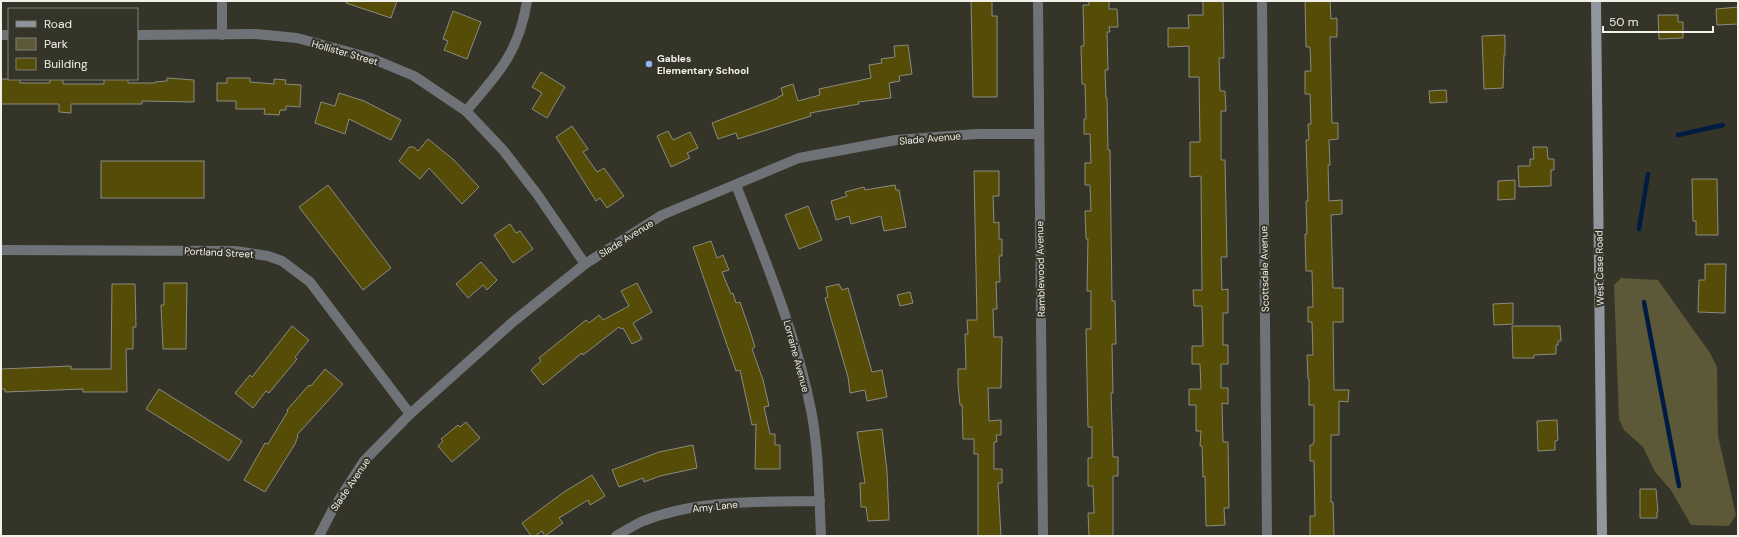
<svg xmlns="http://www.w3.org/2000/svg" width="1739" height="537" font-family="'DM Sans',sans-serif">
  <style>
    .green { fill: #5d5837 }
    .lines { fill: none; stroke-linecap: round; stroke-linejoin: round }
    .stream { stroke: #001c42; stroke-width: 4.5 }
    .building { fill: #554c08; stroke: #8c8b7e }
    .minor { stroke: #6f7378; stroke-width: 10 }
    .secondary { stroke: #91969e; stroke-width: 10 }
    .poi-dot { fill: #88bafc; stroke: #353429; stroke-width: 1.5 }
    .labels { text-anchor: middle; stroke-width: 4; stroke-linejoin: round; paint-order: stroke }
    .street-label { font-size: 10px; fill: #f1f0e9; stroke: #353429 }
    .poi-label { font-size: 10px; font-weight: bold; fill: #f1f0e9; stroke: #353429; text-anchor: start }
  </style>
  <rect width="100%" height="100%" fill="#353429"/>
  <polygon class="green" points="1621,278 1658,280 1710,353 1717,367 1718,436 1736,515 1729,526 1691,525 1671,490 1655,472 1643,447 1624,430 1619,419 1614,285"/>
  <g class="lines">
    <g class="stream">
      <polyline points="1678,135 1723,125"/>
      <polyline points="1639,229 1648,174"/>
      <polyline points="1644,302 1679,486"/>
    </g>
  </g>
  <g class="building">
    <polygon points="346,1 397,1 391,18 346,3"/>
    <polygon points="971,1 992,1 992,16 997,16 997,97 973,97"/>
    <polygon points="1089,1 1109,1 1109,9 1117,9 1118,27 1109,27 1110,32 1107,32 1108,70 1105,70 1106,98 1107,98 1108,150 1110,150 1112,301 1115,301 1116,344 1112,344 1113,393 1111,393 1113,457 1118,457 1118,476 1113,476 1113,536 1089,536 1088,513 1094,513 1093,486 1088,486 1088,458 1092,458 1092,427 1088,427 1086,329 1091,329 1091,291 1087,291 1088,239 1086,239 1085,211 1091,211 1090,185 1085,185 1085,163 1091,163 1090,134 1084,134 1084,119 1086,119 1085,84 1082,84 1081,46 1084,46 1083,5 1089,5"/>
    <polygon points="1203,1 1223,1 1224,58 1219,58 1220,91 1225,91 1226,111 1221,111 1221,160 1225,160 1227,257 1221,257 1222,290 1228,289 1228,313 1223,313 1223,345 1228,345 1228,364 1221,364 1221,388 1228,388 1228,404 1222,403 1223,442 1228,442 1229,508 1224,508 1225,525 1206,526 1205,476 1203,477 1202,446 1200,446 1201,431 1196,431 1196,405 1189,405 1189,389 1201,389 1200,364 1192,364 1192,346 1203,346 1202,306 1194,306 1193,290 1202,290 1201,176 1190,177 1190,142 1200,142 1199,77 1189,77 1189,46 1168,47 1168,28 1189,28 1188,15 1203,15"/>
    <polygon points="1305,1 1330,1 1331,19 1337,18 1337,37 1330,37 1332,123 1338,123 1338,139 1329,140 1330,165 1328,165 1329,201 1342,200 1342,214 1331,215 1333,288 1343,288 1343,322 1333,322 1334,390 1349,390 1348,402 1339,401 1339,435 1331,435 1331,502 1333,502 1334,536 1310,536 1310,516 1315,516 1314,461 1310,461 1310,445 1313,445 1314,441 1314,405 1309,405 1309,379 1308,379 1307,355 1313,355 1312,322 1308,322 1308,307 1313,307 1312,271 1306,271 1305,234 1307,234 1306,201 1308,201 1306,140 1309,140 1308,124 1311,124 1310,94 1305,94 1305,71 1311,71 1310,47 1306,47"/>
    <polygon points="1738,7 1738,24 1717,25 1716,9"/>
    <polygon points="453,11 481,22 467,59 444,50 448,41 443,39"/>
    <polygon points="1658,15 1678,15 1678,22 1683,22 1683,38 1659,39"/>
    <polygon points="1505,35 1505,55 1504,55 1503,88 1484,89 1482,36"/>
    <polygon points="908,45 912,74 899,76 900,81 889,83 891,98 858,102 859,104 810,113 811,116 738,139 736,133 718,139 712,123 778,98 778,97 783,95 781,88 793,84 798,101 820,95 819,89 871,78 869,65 882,63 881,59 895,57 894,46"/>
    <polygon points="541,72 565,87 547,118 532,109 542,93 532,87"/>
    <polygon points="167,78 194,80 194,102 142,101 142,104 71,104 71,113 59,112 59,104 1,104 1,79 20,79 20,83 50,83 50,79 63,79 63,84 104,84 104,79 128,79 128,83 155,83 155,82 167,81"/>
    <polygon points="227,78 250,78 250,82 274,84 274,79 286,80 285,84 301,85 300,107 286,106 286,110 280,110 279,115 264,114 265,109 236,109 236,101 217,101 217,83 227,83"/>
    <polygon points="1446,90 1447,102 1430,103 1429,91"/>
    <polygon points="339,93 364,101 401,120 391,140 349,119 345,134 315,123 321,102 335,106"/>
    <polygon points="572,126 588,149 583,152 597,172 604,168 624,196 607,208 600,198 596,201 556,137"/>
    <polygon points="668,131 673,140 690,132 698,148 687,153 690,158 671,167 657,136"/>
    <polygon points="428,139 454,160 479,187 462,204 429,168 420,179 399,161 409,147 414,147 418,151"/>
    <polygon points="1533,147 1547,147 1548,159 1554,159 1554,170 1551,170 1551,186 1519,187 1518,166 1530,166 1530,159 1534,159"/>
    <rect x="101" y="161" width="103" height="37"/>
    <polygon points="974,171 999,171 999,196 993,196 994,223 999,222 999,239 1002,239 1002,256 999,256 1000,282 996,282 997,309 993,309 994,337 1002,337 1001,388 988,388 989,421 1001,420 1001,435 996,435 997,442 994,442 994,469 1002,469 1002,483 998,483 1001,536 978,536 978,454 974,454 974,439 963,439 962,405 960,405 958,385 958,369 966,369 965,334 968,334 967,320 977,320"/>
    <polygon points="1692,179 1717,179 1718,235 1696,235 1696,221 1693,221"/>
    <polygon points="1515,180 1515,199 1498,200 1498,181"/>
    <polygon points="328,185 391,268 363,290 299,207"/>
    <polygon points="895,185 896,190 899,190 906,227 884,231 881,216 851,224 849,216 836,220 831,201 847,196 845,192 864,187 865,190"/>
    <polygon points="808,206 822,240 799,249 785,215"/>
    <polygon points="510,224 516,233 520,231 533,249 513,263 494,235"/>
    <polygon points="711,241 717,258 723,255 729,270 722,272 731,294 733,293 736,303 740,302 750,331 755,347 752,349 763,380 769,406 764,407 770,434 775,434 775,445 780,445 780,469 755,469 756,424 752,425 740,370 736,371 693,247"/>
    <polygon points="481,262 497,280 487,290 483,285 468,298 456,284"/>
    <polygon points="1705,264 1726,264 1725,313 1698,312 1699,280 1705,280"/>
    <polygon points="164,283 187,283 186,349 163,349 161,305 164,305"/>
    <polygon points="637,283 652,312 633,323 642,339 632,344 623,328 621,329 619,327 583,355 582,353 543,385 531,370 541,361 539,358 586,320 589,323 599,315 603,320 629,306 621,291"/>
    <polygon points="112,284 135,284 136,327 133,327 133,349 126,349 127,392 83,392 83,389 5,392 5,389 1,389 1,369 71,366 71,369 111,369"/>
    <polygon points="839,284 842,290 848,288 872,372 882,370 887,397 867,401 865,390 850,393 848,377 825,298 828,297 826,287"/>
    <polygon points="910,292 913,303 900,306 897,295"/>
    <polygon points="1513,303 1513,324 1494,325 1493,304"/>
    <polygon points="292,326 309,340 295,357 297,359 269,393 266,391 253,408 235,393 250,375 252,377"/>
    <polygon points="1512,326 1560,326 1561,341 1558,341 1558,345 1556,345 1556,354 1534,355 1534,358 1513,358"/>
    <polygon points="325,369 343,384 297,435 298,436 295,444 265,492 244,480 265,443 268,444 288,411 287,410 309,385 311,386"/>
    <polygon points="159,389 242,441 229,461 146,409"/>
    <polygon points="1557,420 1558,440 1555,441 1555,450 1538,451 1537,421"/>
    <polygon points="466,422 480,438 452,462 438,446 443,441 441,439 458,425 460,427"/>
    <polygon points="882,429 887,471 889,520 868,521 866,507 861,507 860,483 865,483 857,432"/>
    <polygon points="693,445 697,468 660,476 644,482 643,478 619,487 612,470 659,452"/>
    <polygon points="592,475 605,496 590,505 588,500 559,518 563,523 545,536 542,531 535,536 531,536 522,523 564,492"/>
    <polygon points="1640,489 1656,489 1658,512 1657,512 1657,518 1640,518"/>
  </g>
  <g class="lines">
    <g class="minor">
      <polyline points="222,1 222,35"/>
      <polyline points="1038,1 1043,536"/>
      <polyline points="1262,1 1267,536"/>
      <polyline points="1,35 9,35"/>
      <polyline points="137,35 256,34 297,38 371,58 414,76 466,111 503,150 537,194 585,264"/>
      <path d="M 466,111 C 499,73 519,52 527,1"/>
      <path d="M 736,185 C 765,260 797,335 812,415 C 819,455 819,496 821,536"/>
      <polyline points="1,250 235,251 268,256 282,261 310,282 410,414"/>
      <polyline points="319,536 333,509 364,461 410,414 514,321 585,264 662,215 799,158 896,140 977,134 1038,134"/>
      <path d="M 616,536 C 625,531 634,525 643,521 C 698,499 761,502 820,501"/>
    </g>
    <polyline class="secondary" points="1596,1 1602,536"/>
  </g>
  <circle class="poi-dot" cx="649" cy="64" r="4"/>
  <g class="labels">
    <g class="street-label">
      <text transform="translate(345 52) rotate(16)" y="4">Hollister Street</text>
      <text transform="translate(930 138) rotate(-5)" y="4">Slade Avenue</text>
      <text transform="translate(626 238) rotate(-32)" y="4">Slade Avenue</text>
      <text transform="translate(219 252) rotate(3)" y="4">Portland Street</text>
      <text transform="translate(1599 268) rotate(-91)" y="4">West Case Road</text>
      <text transform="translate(1040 269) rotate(-91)" y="4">Ramblewood Avenue</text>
      <text transform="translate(1264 269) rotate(-91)" y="4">Scottsdale Avenue</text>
      <text transform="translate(797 356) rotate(75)" y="4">Lorraine Avenue</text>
      <text transform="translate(350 484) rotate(-56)" y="4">Slade Avenue</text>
      <text transform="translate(715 506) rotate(-6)" y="4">Amy Lane</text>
    </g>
    <g class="poi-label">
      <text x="657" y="62">Gables<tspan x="657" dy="12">Elementary School</tspan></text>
    </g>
  </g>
  <rect width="1739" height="537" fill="none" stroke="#f1f0e9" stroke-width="4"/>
  <rect x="8" y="8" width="130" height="72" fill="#353429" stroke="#807f76"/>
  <rect x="16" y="21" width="20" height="6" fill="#91969e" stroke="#807f76"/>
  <text x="44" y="28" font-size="12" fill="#f1f0e9">Road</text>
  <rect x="16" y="38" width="20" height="12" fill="#5d5837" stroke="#807f76"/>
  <text x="44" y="48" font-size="12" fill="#f1f0e9">Park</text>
  <rect x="16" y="58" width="20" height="12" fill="#554c08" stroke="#807f76"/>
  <text x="44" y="68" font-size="12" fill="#f1f0e9">Building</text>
  <path d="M1603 26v6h110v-6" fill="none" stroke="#f1f0e9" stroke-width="2"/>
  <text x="1609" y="26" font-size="12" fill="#f1f0e9" stroke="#353429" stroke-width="3" paint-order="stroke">50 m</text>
</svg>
